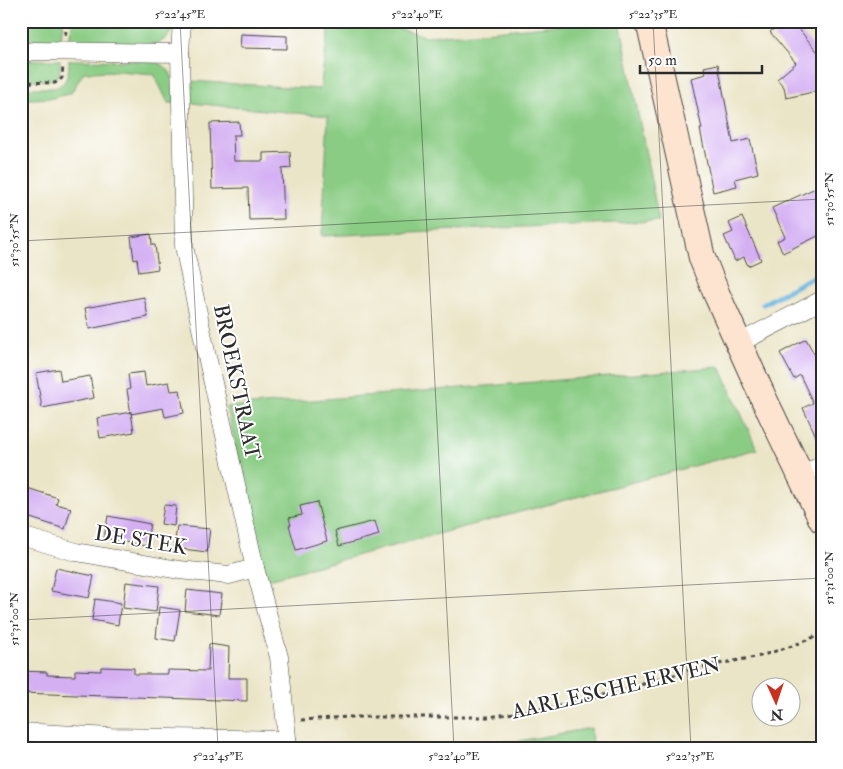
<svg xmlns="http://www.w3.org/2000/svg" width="843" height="769" font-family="'IM FELL Double Pica',serif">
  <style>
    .green { fill: #8acc84; stroke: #5a7c58 }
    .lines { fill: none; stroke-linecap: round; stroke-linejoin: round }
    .stream { stroke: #67b4e0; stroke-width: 5 }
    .building { fill: #d4b0f3 }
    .street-casing { stroke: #484742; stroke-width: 19 }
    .secondary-casing { stroke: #484742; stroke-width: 28 }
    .path { stroke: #484742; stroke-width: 3; stroke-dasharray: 4 4; stroke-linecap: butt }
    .street { stroke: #fff; stroke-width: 18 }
    .secondary { stroke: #fde4d0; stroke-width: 26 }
    .ticks { fill: none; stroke: #2b2b2b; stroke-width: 1; stroke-opacity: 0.45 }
    .labels { text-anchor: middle; stroke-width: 4; stroke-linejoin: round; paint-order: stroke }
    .street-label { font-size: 21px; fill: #2b2b2b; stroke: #fff }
    .neatline { fill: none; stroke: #2b2b2b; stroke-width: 2 }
    .ticks-label { font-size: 12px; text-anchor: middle; fill: #2b2b2b }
  </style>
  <rect width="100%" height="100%" fill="#fff"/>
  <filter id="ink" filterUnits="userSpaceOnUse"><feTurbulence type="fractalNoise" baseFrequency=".02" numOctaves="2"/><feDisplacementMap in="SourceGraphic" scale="10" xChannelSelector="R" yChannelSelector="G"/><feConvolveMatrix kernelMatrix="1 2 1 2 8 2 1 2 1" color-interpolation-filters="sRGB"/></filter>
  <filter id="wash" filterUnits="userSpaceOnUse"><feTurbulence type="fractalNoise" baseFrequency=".0096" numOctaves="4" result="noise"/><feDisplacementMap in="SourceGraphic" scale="20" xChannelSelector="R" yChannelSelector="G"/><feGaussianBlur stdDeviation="1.12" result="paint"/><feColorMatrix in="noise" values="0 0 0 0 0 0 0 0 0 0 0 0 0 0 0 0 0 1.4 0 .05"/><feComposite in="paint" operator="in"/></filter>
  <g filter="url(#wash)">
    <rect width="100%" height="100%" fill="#ebe5c7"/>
    <g class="green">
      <polygon points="21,21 64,21 62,29 61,43 21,45"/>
      <path d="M 73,21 L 176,21 C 171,35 168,38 156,44 L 69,44 L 70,34 Z"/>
      <polygon points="330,21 373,21 425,36 473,33 578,23 620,21 659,221 322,236 328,116 191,103 190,81 320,89"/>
      <path d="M 27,60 L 60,60 C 60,65 61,72 58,76 C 53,83 30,80 21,79 L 21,61 Z"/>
      <path d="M 69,60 L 152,61 C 176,68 174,82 175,103 L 168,103 L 154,74 L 118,71 L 84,72 L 71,93 L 53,98 L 29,99 L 21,102 L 21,88 L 54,88 C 68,84 69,73 69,60 Z"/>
      <polygon points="720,367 757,449 265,580 227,407"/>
      <polygon points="591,728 592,748 477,748 477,742 520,741"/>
    </g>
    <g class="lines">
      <polyline class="stream" points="763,304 822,272"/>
    </g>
    <g id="blocks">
      <g class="building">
        <polygon points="784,21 792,21 822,57 822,90 786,98 784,87 777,79 796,63 770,32"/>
        <polygon points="241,34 287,36 287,49 240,48"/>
        <polygon points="718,64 733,143 750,139 758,173 735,179 737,186 713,192 700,129 702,129 691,78 706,74 704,67"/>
        <polygon points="239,122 240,135 233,135 234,161 263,161 263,153 290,152 291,168 282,169 284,219 249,220 248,188 212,189 210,123"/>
        <polygon points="822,185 822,234 783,253 777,241 785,237 772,208"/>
        <polygon points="742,217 761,260 748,266 744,257 735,261 724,236 733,232 729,223"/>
        <polygon points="151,234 152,245 155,245 158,269 139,272 137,259 134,260 131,237"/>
        <polygon points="144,297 148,317 89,329 85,308"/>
        <polygon points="806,339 822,368 822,449 803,408 813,403 800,375 794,379 780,353"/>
        <polygon points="59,369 61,381 90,376 94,398 42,408 36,373"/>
        <polygon points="144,372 146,386 169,382 171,391 180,390 184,413 165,417 163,408 131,414 127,390 130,389 128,374"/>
        <polygon points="131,412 134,432 100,438 97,418"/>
        <polygon points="21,486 58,498 56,504 71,508 65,529 21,515"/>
        <polygon points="317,502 327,541 296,550 289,525 291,525 289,518 302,515 300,506"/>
        <polygon points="164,505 176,506 174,526 161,524"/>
        <polygon points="108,516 150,524 146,546 104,538"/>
        <polygon points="375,521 379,535 339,546 335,531"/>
        <polygon points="177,526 210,529 207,552 174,548"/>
        <polygon points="56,568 94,576 89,598 51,591"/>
        <polygon points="126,582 159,586 156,612 123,608"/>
        <polygon points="187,590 222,594 219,615 185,611"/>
        <polygon points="95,599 121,603 118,625 92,620"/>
        <polygon points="159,607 180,610 175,641 156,638"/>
        <polygon points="209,644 229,647 228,678 247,678 247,701 21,693 21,671 47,672 47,675 75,676 75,670 101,671 101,667 134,668 134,674 168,674 168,670 208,671"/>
      </g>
    </g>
  </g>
  <g filter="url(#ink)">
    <use href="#blocks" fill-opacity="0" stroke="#484742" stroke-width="1"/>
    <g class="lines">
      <defs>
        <g id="street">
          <polyline points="182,21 180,53 184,246 206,352 255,568 279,657 288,748"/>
          <polyline points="21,53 34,51 180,53"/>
          <polyline points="739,343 822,300"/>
          <polyline points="800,476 822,465"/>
          <polyline points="21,536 76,552 179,570 229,575 255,568"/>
          <polyline points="21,732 110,737 287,740"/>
        </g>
        <polyline id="secondary" points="646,21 650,25 702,258 717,295 763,397 822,520"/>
      </defs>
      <use href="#street" class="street-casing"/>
      <use href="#secondary" class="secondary-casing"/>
      <g class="path">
        <polyline points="65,35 69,21"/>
        <polyline points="21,82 55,83 62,78 63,66"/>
        <polyline points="301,720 348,717 489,717 556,706 655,681 693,669 760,656 792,646 822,634"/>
      </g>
      <use href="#street" class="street"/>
      <use href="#secondary" class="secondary"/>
    </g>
  </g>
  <path class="ticks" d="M 180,21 L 218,748M 416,21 L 454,748M 653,21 L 691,748M 21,241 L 822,199M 21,620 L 822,578"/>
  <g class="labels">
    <g class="street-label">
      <text transform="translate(237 382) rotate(78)" y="7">BROEKSTRAAT</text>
      <text transform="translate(141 540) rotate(9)" y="7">DE STEK</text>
      <text transform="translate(616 688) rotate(-13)" y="7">AARLESCHE ERVEN</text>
    </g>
  </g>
  <rect width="843" height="769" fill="none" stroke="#fff" stroke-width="55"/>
  <g transform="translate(776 702) rotate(177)"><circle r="24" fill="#ffffff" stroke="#aaaaaa"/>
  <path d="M0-4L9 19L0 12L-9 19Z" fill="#c8321e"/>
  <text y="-8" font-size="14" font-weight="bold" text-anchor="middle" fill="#2b2b2b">N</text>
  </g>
  <path d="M640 65v8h122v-8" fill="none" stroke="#2b2b2b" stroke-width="2.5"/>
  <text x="648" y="65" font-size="15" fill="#2b2b2b" stroke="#ffffff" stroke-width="4" paint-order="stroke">50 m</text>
  <rect x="28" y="28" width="788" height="714" class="neatline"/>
  <g class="ticks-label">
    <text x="180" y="18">5°22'45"E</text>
    <text x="417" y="18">5°22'40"E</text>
    <text x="653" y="18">5°22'35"E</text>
    <text transform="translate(829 199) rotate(-90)" y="4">51°30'55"N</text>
    <text transform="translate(14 240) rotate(-90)" y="4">51°30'55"N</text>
    <text transform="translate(829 578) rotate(-90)" y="4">51°31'00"N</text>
    <text transform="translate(14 619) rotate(-90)" y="4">51°31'00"N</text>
    <text x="218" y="760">5°22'45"E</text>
    <text x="454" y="760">5°22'40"E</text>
    <text x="690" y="760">5°22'35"E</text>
  </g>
</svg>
